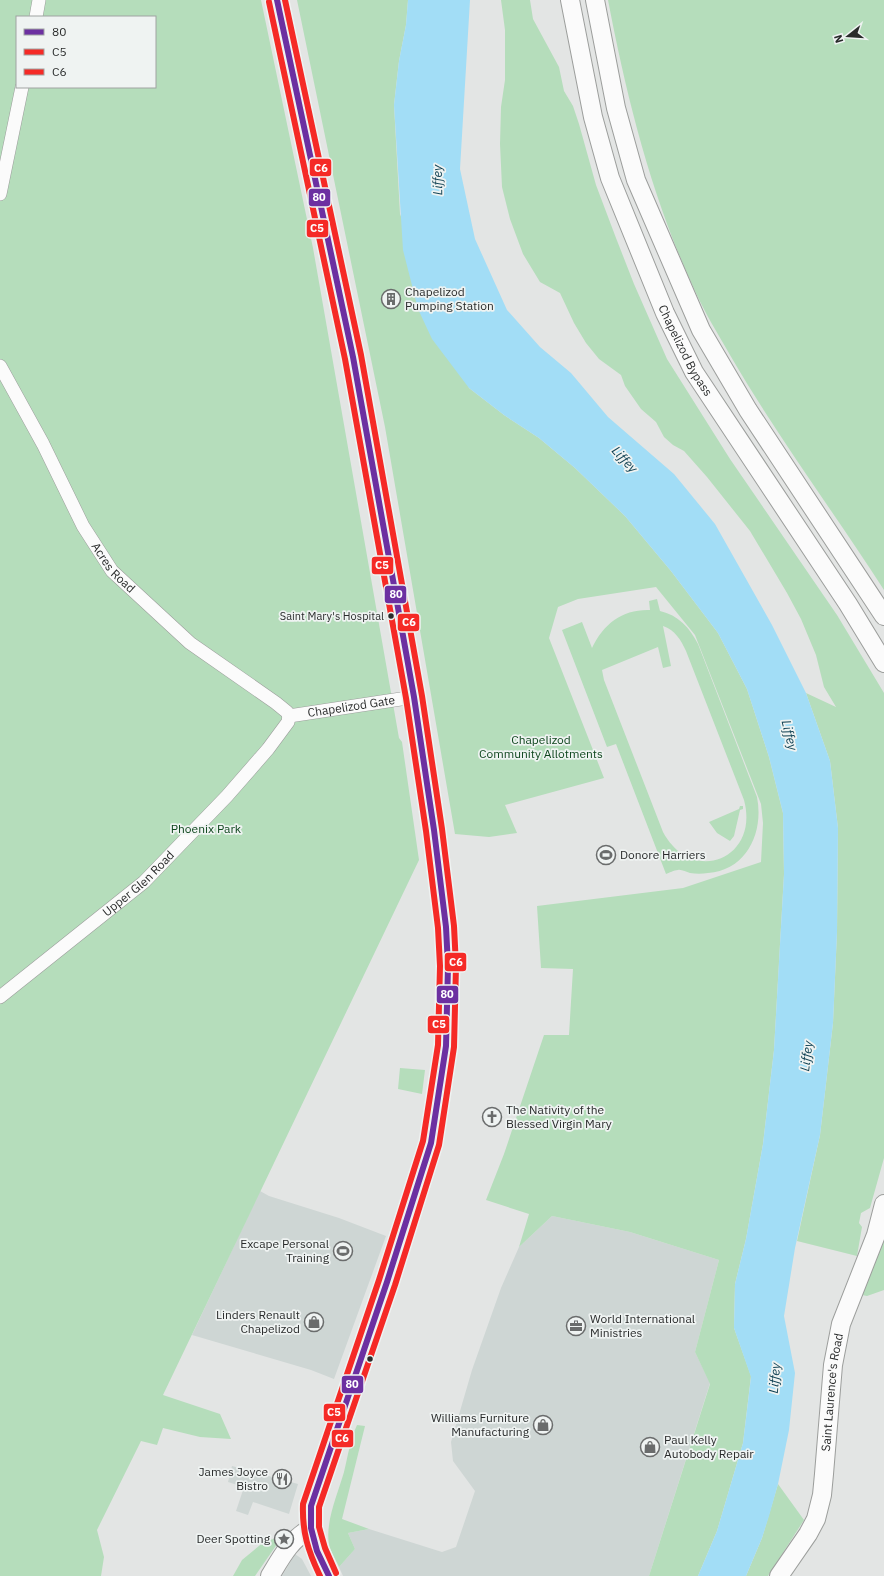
<svg xmlns="http://www.w3.org/2000/svg" width="884" height="1576" font-family="'IBM Plex Sans',sans-serif">
  <style>
    .built { fill: #ced6d4 }
    .green { fill: #b5ddbb; fill-rule: evenodd }
    .water { fill: #a2ddf6 }
    .lines { fill: none; stroke-linecap: round; stroke-linejoin: round }
    .street-casing { stroke: #9c9e9c; stroke-width: 14 }
    .secondary-casing { stroke: #9c9e9c; stroke-width: 20 }
    .street { stroke: #fbfbfb; stroke-width: 13 }
    .secondary { stroke: #fbfbfb; stroke-width: 18 }
    .bus-1-casing { stroke: #eff3f2; stroke-width: 9 }
    .bus-2-casing { stroke: #eff3f2; stroke-width: 9 }
    .bus-3-casing { stroke: #eff3f2; stroke-width: 9 }
    .bus-1 { stroke: #6c30a1; stroke-width: 6 }
    .bus-2 { stroke: #f52a26; stroke-width: 6 }
    .bus-3 { stroke: #f52a26; stroke-width: 6 }
    .bus-dot { fill: #292b2b; stroke: #eff3f2; stroke-width: 1.5 }
    .labels { text-anchor: middle; stroke-width: 3.5; stroke-linejoin: round; paint-order: stroke }
    .bus-label { font-size: 11px; fill: #292b2b; stroke: #eff3f2; text-anchor: end }
    .poi-label { font-size: 12px; fill: #292b2b; stroke: #eff3f2; text-anchor: start }
    .street-label { font-size: 12px; fill: #292b2b; stroke: #eff3f2 }
    .park-label { font-size: 12px; fill: #0e461d; stroke: #eff3f2 }
    .water-label { font-size: 13px; font-style: italic; fill: #0d3f51; stroke: #eff3f2 }
    .line-badge { stroke: #eff3f2; stroke-width: 1.5 }
    .badge-label { font-size: 11px; text-anchor: middle; font-weight: bold; fill: #fff }
  </style>
  <rect width="100%" height="100%" fill="#e3e5e4"/>
  <g class="built">
    <polygon points="260,1191 269,1196 339,1218 386,1236 334,1379 311,1370 192,1335"/>
    <polygon points="552,1216 630,1232 719,1260 695,1352 710,1383 649,1576 343,1576 339,1567 355,1549 348,1533 369,1529 442,1552 456,1547 475,1491 453,1461 451,1442 472,1370 501,1288 519,1247"/>
    <polygon points="232,1466 298,1484 289,1514 253,1502 248,1515 236,1511 244,1487 228,1482"/>
    <polygon points="295,1554 302,1559 311,1576 282,1576"/>
  </g>
  <g class="green">
    <path d="M 0,0 L 261,0 L 313,248 L 399,738 L 402,742 L 419,860 L 163,1395 L 220,1414 L 231,1439 L 200,1437 L 163,1428 L 157,1445 L 141,1441 L 97,1530 L 104,1557 L 101,1576 L 0,1576 ZM 17,17 L 155,17 L 155,87 L 17,87 Z"/>
    <polygon points="297,0 408,0 406,25 399,61 394,105 400,214 469,388 504,415 539,438 575,468 625,516 671,571 718,633 747,689 769,757 783,813 784,874 774,1050 763,1144 746,1239 735,1284 734,1328 751,1376 743,1443 717,1531 698,1576 649,1576 710,1384 695,1352 719,1260 630,1232 552,1216 519,1247 529,1214 486,1200 504,1154 544,1035 569,1035 573,969 541,968 537,906 683,888 761,862 763,823 761,804 695,635 656,587 578,599 558,607 549,638 604,778 505,805 517,833 489,837 455,834 385,427"/>
    <polygon points="501,0 530,0 533,19 559,67 564,91 573,106 579,124 596,185 616,238 634,284 667,359 730,459 837,615 884,693 884,1158 870,1208 861,1213 859,1223 862,1227 857,1256 797,1241 820,1135 833,1023 837,932 838,828 830,761 806,693 836,707 824,687 816,655 801,619 787,593 750,531 707,477 684,451 673,445 664,437 656,422 641,409 625,386 621,375 599,359 586,343 574,323 560,293 540,282 523,254 510,219 502,187 500,144 501,107 505,80 505,30"/>
    <path d="M 608,0 L 884,0 L 884,590 C 833,511 777,436 730,355 C 718,334 705,313 695,291 C 652,199 627,99 608,0 Z"/>
    <path d="M 657,599 L 660,611 C 678,615 690,628 698,644 L 757,797 C 764,832 747,870 708,873 C 702,874 696,874 690,873 C 686,872 681,869 678,870 C 674,870 669,873 666,874 L 616,744 L 607,747 L 562,630 L 582,622 L 592,648 C 604,623 623,609 650,610 L 649,601 ZM 663,626 C 675,630 681,640 686,651 L 744,800 C 760,859 692,886 663,832 L 604,680 L 602,670 L 658,647 L 663,668 L 671,666 Z"/>
    <polygon points="740,806 743,806 743,809 740,810 734,836 730,841 717,833 709,822 739,809"/>
    <polygon points="400,1068 425,1070 422,1094 398,1089"/>
    <polygon points="884,1226 884,1290 867,1296 862,1295"/>
    <path d="M 357,1425 L 365,1426 L 342,1519 L 369,1529 L 348,1533 L 355,1549 L 339,1567 C 336,1560 330,1551 329,1544 C 325,1522 338,1493 344,1472 C 348,1456 350,1440 357,1425 Z"/>
    <polygon points="778,1484 804,1520 768,1576 746,1576 762,1538"/>
    <polygon points="282,1537 255,1576 233,1576 242,1560 265,1541"/>
  </g>
  <polygon class="water" points="408,0 470,0 460,169 475,239 507,310 540,347 571,373 608,417 674,474 715,524 772,625 806,693 830,761 838,828 837,932 833,1023 820,1135 795,1248 784,1316 795,1373 789,1430 778,1484 769,1516 762,1538 746,1576 698,1576 717,1531 743,1443 751,1377 734,1328 735,1284 746,1239 763,1144 774,1050 784,874 783,813 769,757 747,689 718,633 671,571 625,516 575,468 539,438 504,415 469,388 432,339 418,309 403,250 394,105 399,61 406,25"/>
  <g class="lines">
    <defs>
      <g id="street">
        <polyline points="36,17 39,0"/>
        <polyline points="0,194 22,87"/>
        <path id="s1" d="M 0,366 L 43,444 L 83,526 L 112,571 L 190,643 L 276,703 L 287,712 L 289,716"/>
        <path id="s2" d="M 289,716 L 414,697"/>
        <path id="s3" d="M 0,997 L 144,882 L 227,796 L 268,749 L 288,722 L 289,716"/>
      </g>
      <g id="secondary">
        <polyline points="277,0 353,357 414,697 434,830 446,927 448,966 446,1046 438,1104 431,1143 387,1282 311,1506 311,1528 317,1551 329,1576"/>
        <path id="s4" d="M 570,0 L 593,117 L 610,178 L 665,313 L 694,372 L 848,604 L 884,663"/>
        <polyline points="595,0 616,108 636,180 701,330 748,410 884,616"/>
        <path d="M 270,1576 C 282,1556 290,1540 311,1528"/>
        <path id="s5" d="M 779,1576 L 808,1534 L 816,1519 L 822,1495 L 824,1474 L 833,1365 L 841,1324 L 876,1235 L 884,1204"/>
      </g>
    </defs>
    <use href="#street" class="street-casing"/>
    <use href="#secondary" class="secondary-casing"/>
    <use href="#street" class="street"/>
    <use href="#secondary" class="secondary"/>
    <defs>
      <polyline id="bus-1" points="277,0 353,357 414,697 434,830 446,927 448,966 446,1046 431,1143 387,1282 311,1506 311,1528 317,1551 329,1576"/>
      <path id="bus-2" d="M 269,2 L 345,359 L 406,698 L 426,831 L 438,928 L 440,966 L 438,1045 L 423,1141 L 379,1280 L 303,1504 C 302,1532 308,1551 320,1576"/>
      <polyline id="bus-3" points="285,0 361,355 422,696 442,829 454,926 456,966 454,1047 439,1145 395,1285 319,1507 319,1527 325,1548 336,1573"/>
    </defs>
    <use href="#bus-1" class="bus-1-casing"/>
    <use href="#bus-2" class="bus-2-casing"/>
    <use href="#bus-3" class="bus-3-casing"/>
    <use href="#bus-1" class="bus-1"/>
    <use href="#bus-2" class="bus-2"/>
    <use href="#bus-3" class="bus-3"/>
  </g>
  <defs>
    <symbol id="building-ring" viewBox="-11 -11 22 22"><circle r="9.5" fill="#eff3f2" stroke="#6a6c6c" stroke-width="1.5"/><path d="M-4-6H4V6H1V3H-1V6H-4ZM-2.5-4.3h1.7v1.8h-1.7ZM.8-4.3h1.7v1.8H.8ZM-2.5-1h1.7V.8h-1.7ZM.8-1h1.7V.8H.8Z" fill="#6a6c6c"/></symbol>
    <symbol id="stadium-ring" viewBox="-11 -11 22 22"><circle r="9.5" fill="#eff3f2" stroke="#6a6c6c" stroke-width="1.5"/><path d="M0-5a6.5 5 0 1 0 0 10a6.5 5 0 1 0 0-10ZM-3.5-1.8h7v3.6h-7Z" fill="#6a6c6c"/></symbol>
    <symbol id="church-ring" viewBox="-11 -11 22 22"><circle r="9.5" fill="#eff3f2" stroke="#6a6c6c" stroke-width="1.5"/><path d="M-1.2-6h2.4v3.5h3.3v2.4h-3.3V6h-2.4V-.1h-3.3v-2.4h3.3Z" fill="#6a6c6c"/></symbol>
    <symbol id="shop-ring" viewBox="-11 -11 22 22"><circle r="9.5" fill="#eff3f2" stroke="#6a6c6c" stroke-width="1.5"/><path d="M-5-2.5h2.3a2.7 3.5 0 0 1 5.4 0H5L5.5 6h-11ZM-1.5-2.5h3a1.5 2.3 0 0 0-3 0Z" fill="#6a6c6c"/></symbol>
    <symbol id="office-ring" viewBox="-11 -11 22 22"><circle r="9.5" fill="#eff3f2" stroke="#6a6c6c" stroke-width="1.5"/><path d="M-6-3h4V-5.5h4V-3h4V5H-6ZM-1-4.5V-3h2v-1.5ZM-6 0V1H6V0Z" fill="#6a6c6c"/></symbol>
    <symbol id="restaurant-ring" viewBox="-11 -11 22 22"><circle r="9.5" fill="#eff3f2" stroke="#6a6c6c" stroke-width="1.5"/><path d="M-5-6h1v4h1v-4h1v4h1v-4h1v5L-1.5 .5V6h-2V.5L-5-1ZM5-6V6H3V1.5H1.5Q1.5-4 5-6Z" fill="#6a6c6c"/></symbol>
    <symbol id="sight-ring" viewBox="-11 -11 22 22"><circle r="9.5" fill="#eff3f2" stroke="#6a6c6c" stroke-width="1.5"/><path d="M0-6L1.8-2.2L6-1.7L2.9 1.2L3.7 5.4L0 3.3L-3.7 5.4L-2.9 1.2L-6-1.7L-1.8-2.2Z" fill="#6a6c6c"/></symbol>
  </defs>
  <g fill-rule="evenodd">
    <use href="#building-ring" x="380" y="288" width="22" height="22"/>
    <use href="#stadium-ring" x="595" y="844" width="22" height="22"/>
    <use href="#church-ring" x="481" y="1106" width="22" height="22"/>
    <use href="#stadium-ring" x="332" y="1240" width="22" height="22"/>
    <use href="#shop-ring" x="303" y="1311" width="22" height="22"/>
    <use href="#office-ring" x="565" y="1315" width="22" height="22"/>
    <use href="#shop-ring" x="532" y="1414" width="22" height="22"/>
    <use href="#shop-ring" x="639" y="1436" width="22" height="22"/>
    <use href="#restaurant-ring" x="271" y="1468" width="22" height="22"/>
    <use href="#sight-ring" x="273" y="1528" width="22" height="22"/>
  </g>
  <g class="bus-dot">
    <circle cx="391" cy="616" r="3.5"/>
    <circle cx="370" cy="1359" r="3.5"/>
  </g>
  <g class="labels">
    <g class="bus-label">
      <text x="384" y="620">Saint Mary's Hospital</text>
    </g>
    <g class="poi-label">
      <text x="405" y="296">Chapelizod<tspan x="405" dy="14">Pumping Station</tspan></text>
      <text x="620" y="859">Donore Harriers</text>
      <text x="506" y="1114">The Nativity of the<tspan x="506" dy="14">Blessed Virgin Mary</tspan></text>
      <text x="329" y="1248" text-anchor="end">Excape Personal<tspan x="329" dy="14">Training</tspan></text>
      <text x="300" y="1319" text-anchor="end">Linders Renault<tspan x="300" dy="14">Chapelizod</tspan></text>
      <text x="590" y="1323">World International<tspan x="590" dy="14">Ministries</tspan></text>
      <text x="529" y="1422" text-anchor="end">Williams Furniture<tspan x="529" dy="14">Manufacturing</tspan></text>
      <text x="664" y="1444">Paul Kelly<tspan x="664" dy="14">Autobody Repair</tspan></text>
      <text x="268" y="1476" text-anchor="end">James Joyce<tspan x="268" dy="14">Bistro</tspan></text>
      <text x="270" y="1543" text-anchor="end">Deer Spotting</text>
    </g>
    <g class="street-label">
      <text dy="4" stroke="none"><textPath href="#s4" startOffset="371">Chapelizod Bypass</textPath></text>
      <text dy="4" stroke="none"><textPath href="#s1" startOffset="232">Acres Road</textPath></text>
      <text dy="4" stroke="none"><textPath href="#s2" startOffset="63">Chapelizod Gate</textPath></text>
      <text dy="4" stroke="none"><textPath href="#s3" startOffset="179">Upper Glen Road</textPath></text>
      <text dy="4" stroke="none"><textPath href="#s5" startOffset="196">Saint Laurence's Road</textPath></text>
    </g>
    <g class="park-label">
      <text x="541" y="744">Chapelizod<tspan x="541" dy="14">Community Allotments</tspan></text>
      <text x="206" y="833">Phoenix Park</text>
    </g>
    <g class="water-label">
      <text transform="translate(437 180) rotate(-91)" y="5">Liffey</text>
      <text transform="translate(625 459) rotate(47)" y="5">Liffey</text>
      <text transform="translate(790 735) rotate(76)" y="5">Liffey</text>
      <text transform="translate(806 1056) rotate(-83)" y="5">Liffey</text>
      <text transform="translate(774 1378) rotate(-85)" y="5">Liffey</text>
    </g>
  </g>
  <g class="line-badge">
    <rect x="309" y="158" width="23" height="19" rx="4" fill="#f52a26"/>
    <rect x="308" y="188" width="23" height="19" rx="4" fill="#6c30a1"/>
    <rect x="306" y="219" width="23" height="19" rx="4" fill="#f52a26"/>
    <rect x="371" y="556" width="23" height="19" rx="4" fill="#f52a26"/>
    <rect x="384" y="585" width="23" height="19" rx="4" fill="#6c30a1"/>
    <rect x="397" y="613" width="23" height="19" rx="4" fill="#f52a26"/>
    <rect x="444" y="952" width="23" height="20" rx="4" fill="#f52a26"/>
    <rect x="436" y="985" width="23" height="19" rx="4" fill="#6c30a1"/>
    <rect x="427" y="1015" width="23" height="19" rx="4" fill="#f52a26"/>
    <rect x="341" y="1375" width="23" height="19" rx="4" fill="#6c30a1"/>
    <rect x="323" y="1403" width="23" height="19" rx="4" fill="#f52a26"/>
    <rect x="331" y="1429" width="23" height="19" rx="4" fill="#f52a26"/>
  </g>
  <g class="badge-label">
    <text x="321" y="172">C6</text>
    <text x="319" y="201">80</text>
    <text x="317" y="232">C5</text>
    <text x="382" y="569">C5</text>
    <text x="396" y="598">80</text>
    <text x="409" y="626">C6</text>
    <text x="456" y="966">C6</text>
    <text x="447" y="998">80</text>
    <text x="439" y="1028">C5</text>
    <text x="352" y="1388">80</text>
    <text x="334" y="1416">C5</text>
    <text x="342" y="1442">C6</text>
  </g>
  <rect x="16" y="16" width="140" height="72" fill="#eff3f2" stroke="#a0a3a2"/>
  <rect x="24" y="29" width="20" height="6" fill="#6c30a1" stroke="#a0a3a2"/>
  <text x="52" y="36" font-size="12" fill="#292b2b">80</text>
  <rect x="24" y="49" width="20" height="6" fill="#f52a26" stroke="#a0a3a2"/>
  <text x="52" y="56" font-size="12" fill="#292b2b">C5</text>
  <rect x="24" y="69" width="20" height="6" fill="#f52a26" stroke="#a0a3a2"/>
  <text x="52" y="76" font-size="12" fill="#292b2b">C6</text>
  <g transform="translate(848 36) rotate(253)" stroke="#eff3f2" stroke-width="3" paint-order="stroke">
  <path d="M0-3L7 15L0 10L-7 15Z" fill="#292b2b"/>
  <text y="-6" font-size="11" font-weight="bold" text-anchor="middle" fill="#292b2b">N</text>
  </g>
</svg>
